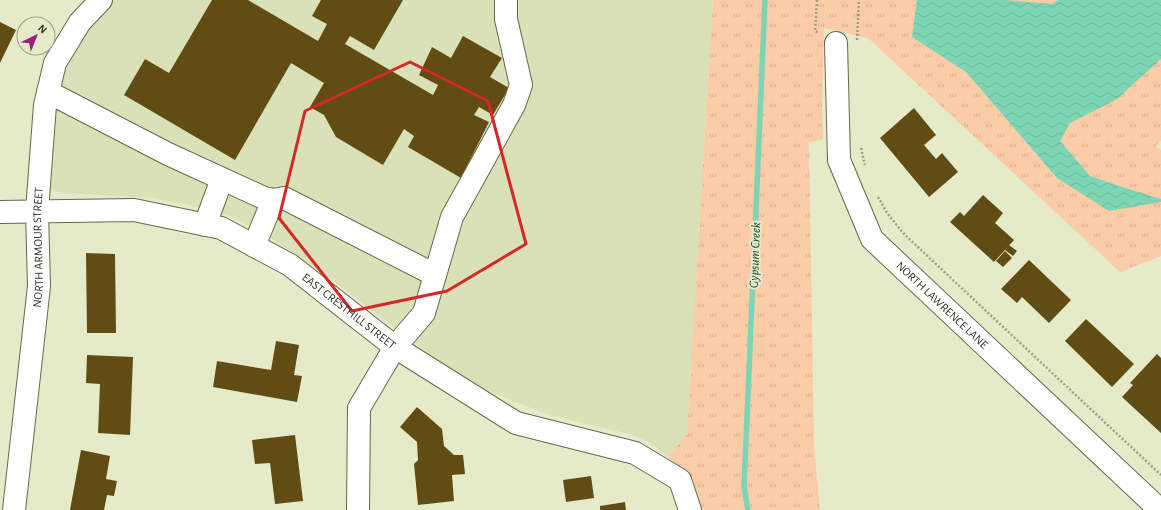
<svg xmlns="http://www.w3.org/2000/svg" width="1161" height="510" font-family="'Alegreya Sans',sans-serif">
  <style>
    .built { fill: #dae1b7 }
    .grass { fill: url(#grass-tufts) }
    .water { fill: url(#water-waves) }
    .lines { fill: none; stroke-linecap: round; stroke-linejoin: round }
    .stream { stroke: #7dd5b6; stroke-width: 5.5 }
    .building { fill: #614d14 }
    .minor-casing { stroke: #64694a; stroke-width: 24 }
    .path { stroke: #9ca086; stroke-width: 2.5; stroke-dasharray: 2 2; stroke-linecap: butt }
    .minor { stroke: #fff; stroke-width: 22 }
    .marked { fill: none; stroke: #d62828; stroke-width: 3; stroke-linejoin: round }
    .labels { text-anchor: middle; stroke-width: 4; stroke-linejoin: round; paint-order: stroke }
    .street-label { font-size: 12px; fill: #323426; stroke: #e5ebc8 }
    .water-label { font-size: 13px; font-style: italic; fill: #1c4336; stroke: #e5ebc8 }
  </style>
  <defs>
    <pattern id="grass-tufts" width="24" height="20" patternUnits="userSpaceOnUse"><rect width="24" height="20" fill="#facca7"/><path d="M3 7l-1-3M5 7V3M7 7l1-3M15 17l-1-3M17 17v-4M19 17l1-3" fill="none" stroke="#d7b090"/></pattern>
    <pattern id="water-waves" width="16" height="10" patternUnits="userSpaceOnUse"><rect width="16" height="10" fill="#7dd5b6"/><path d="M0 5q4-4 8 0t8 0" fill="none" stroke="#6cb79c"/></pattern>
  </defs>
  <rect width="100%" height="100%" fill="#e5ebc8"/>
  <polygon class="built" points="114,0 713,0 687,434 668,457 649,442 629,434 550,415 510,400 485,389 453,372 316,268 267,236 230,216 189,205 153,198 64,193 53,191 47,185 51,121 60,84 75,52 90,28"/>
  <polygon class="grass" points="713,0 1161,0 1161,141 1156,146 1161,150 1161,256 1120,272 868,38 824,28 822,102 823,139 809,143 814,445 820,510 702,510 694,489 668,457 687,434"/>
  <polygon class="water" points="917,0 1005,0 1053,4 1058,0 1161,0 1161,59 1117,99 1070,123 1060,141 1090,176 1122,187 1161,199 1161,202 1109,211 1057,178 966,72 912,37"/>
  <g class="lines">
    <polyline class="stream" points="748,510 744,486 765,0"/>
  </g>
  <g class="building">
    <polygon points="212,0 248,0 318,41 327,24 312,16 321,0 403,0 374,50 350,36 345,44 433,95 438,85 419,75 432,47 451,58 463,36 502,58 490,77 509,88 493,115 479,107 474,115 489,122 461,178 408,147 414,136 404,129 383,165 336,137 324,115 310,107 324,83 291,63 235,160 124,95 145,59 169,73"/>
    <polygon points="0,22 16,30 0,63"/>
    <polygon points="914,108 936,135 924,145 936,159 942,153 958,172 929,197 880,138"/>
    <polygon points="983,195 1003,213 995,223 1014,240 994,262 950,222 960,212 964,216"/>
    <polygon points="1009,245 1017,251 1013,256 1005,250"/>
    <polygon points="1005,251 1012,258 1003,267 996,261"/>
    <polygon points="86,253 115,254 116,333 87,333"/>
    <polygon points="1029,260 1071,300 1049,323 1022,297 1017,303 1001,289"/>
    <polygon points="1086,319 1134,364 1112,387 1065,341"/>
    <polygon points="276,341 299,345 294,375 302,376 297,402 213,387 217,361 271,370"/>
    <polygon points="1157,354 1161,358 1161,433 1122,397 1133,385 1130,383"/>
    <polygon points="87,355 133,357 130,435 98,433 100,384 86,383"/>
    <polygon points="417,407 442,429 444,446 454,455 463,455 465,474 452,475 454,501 418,505 414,464 418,460 417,442 400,427"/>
    <polygon points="295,435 303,501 275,504 270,463 255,464 252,440"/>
    <polygon points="81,450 110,456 106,479 117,481 114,496 107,495 104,510 70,510"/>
    <polygon points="591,476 594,498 566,502 563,480"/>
    <polygon points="625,502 626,510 600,510 600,506"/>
  </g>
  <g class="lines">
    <defs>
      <g id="minor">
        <path id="s1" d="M 836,43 L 839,160 L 872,239 L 1160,510"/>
        <polyline points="48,92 168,154 264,198 273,200 284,198 435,275"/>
        <path id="s2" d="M 0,212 L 134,210 L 221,228 L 290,265 L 395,347 L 516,423 L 635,453 L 680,480 L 690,510"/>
        <polyline points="205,225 222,179"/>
        <polyline points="254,246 273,200"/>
        <path id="s3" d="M 14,510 L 39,286 L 37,211 L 45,105 L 55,63 L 80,22 L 101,0"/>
        <polyline points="358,510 359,408 395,347 424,313 452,217 514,105 521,85 506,19 506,0"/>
      </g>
    </defs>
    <use href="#minor" class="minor-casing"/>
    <g class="path">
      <polyline points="817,0 815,31 819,33"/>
      <polyline points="857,40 859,0"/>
      <polyline points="861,148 865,165"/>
      <polyline points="878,197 887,213 905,235 1161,475"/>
    </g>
    <use href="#minor" class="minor"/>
  </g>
  <path class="marked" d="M 410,62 L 488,101 L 526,244 L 447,291 L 352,311 L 279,218 L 305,111 Z"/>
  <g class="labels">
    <g class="street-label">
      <text dy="4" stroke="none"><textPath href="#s3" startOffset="264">NORTH ARMOUR STREET</textPath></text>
      <text dy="4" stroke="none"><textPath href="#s1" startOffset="299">NORTH LAWRENCE LANE</textPath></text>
      <text dy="4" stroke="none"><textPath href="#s2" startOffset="376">EAST CRESTHILL STREET</textPath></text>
    </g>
    <g class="water-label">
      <text transform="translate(754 255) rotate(-88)" y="5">Gypsum Creek</text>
    </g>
  </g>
  <g transform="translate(36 36) rotate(43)"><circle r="19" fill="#e5ebc8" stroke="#9da287"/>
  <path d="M0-3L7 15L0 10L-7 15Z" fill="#99217c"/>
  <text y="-6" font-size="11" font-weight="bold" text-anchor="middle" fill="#323426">N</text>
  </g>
</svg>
